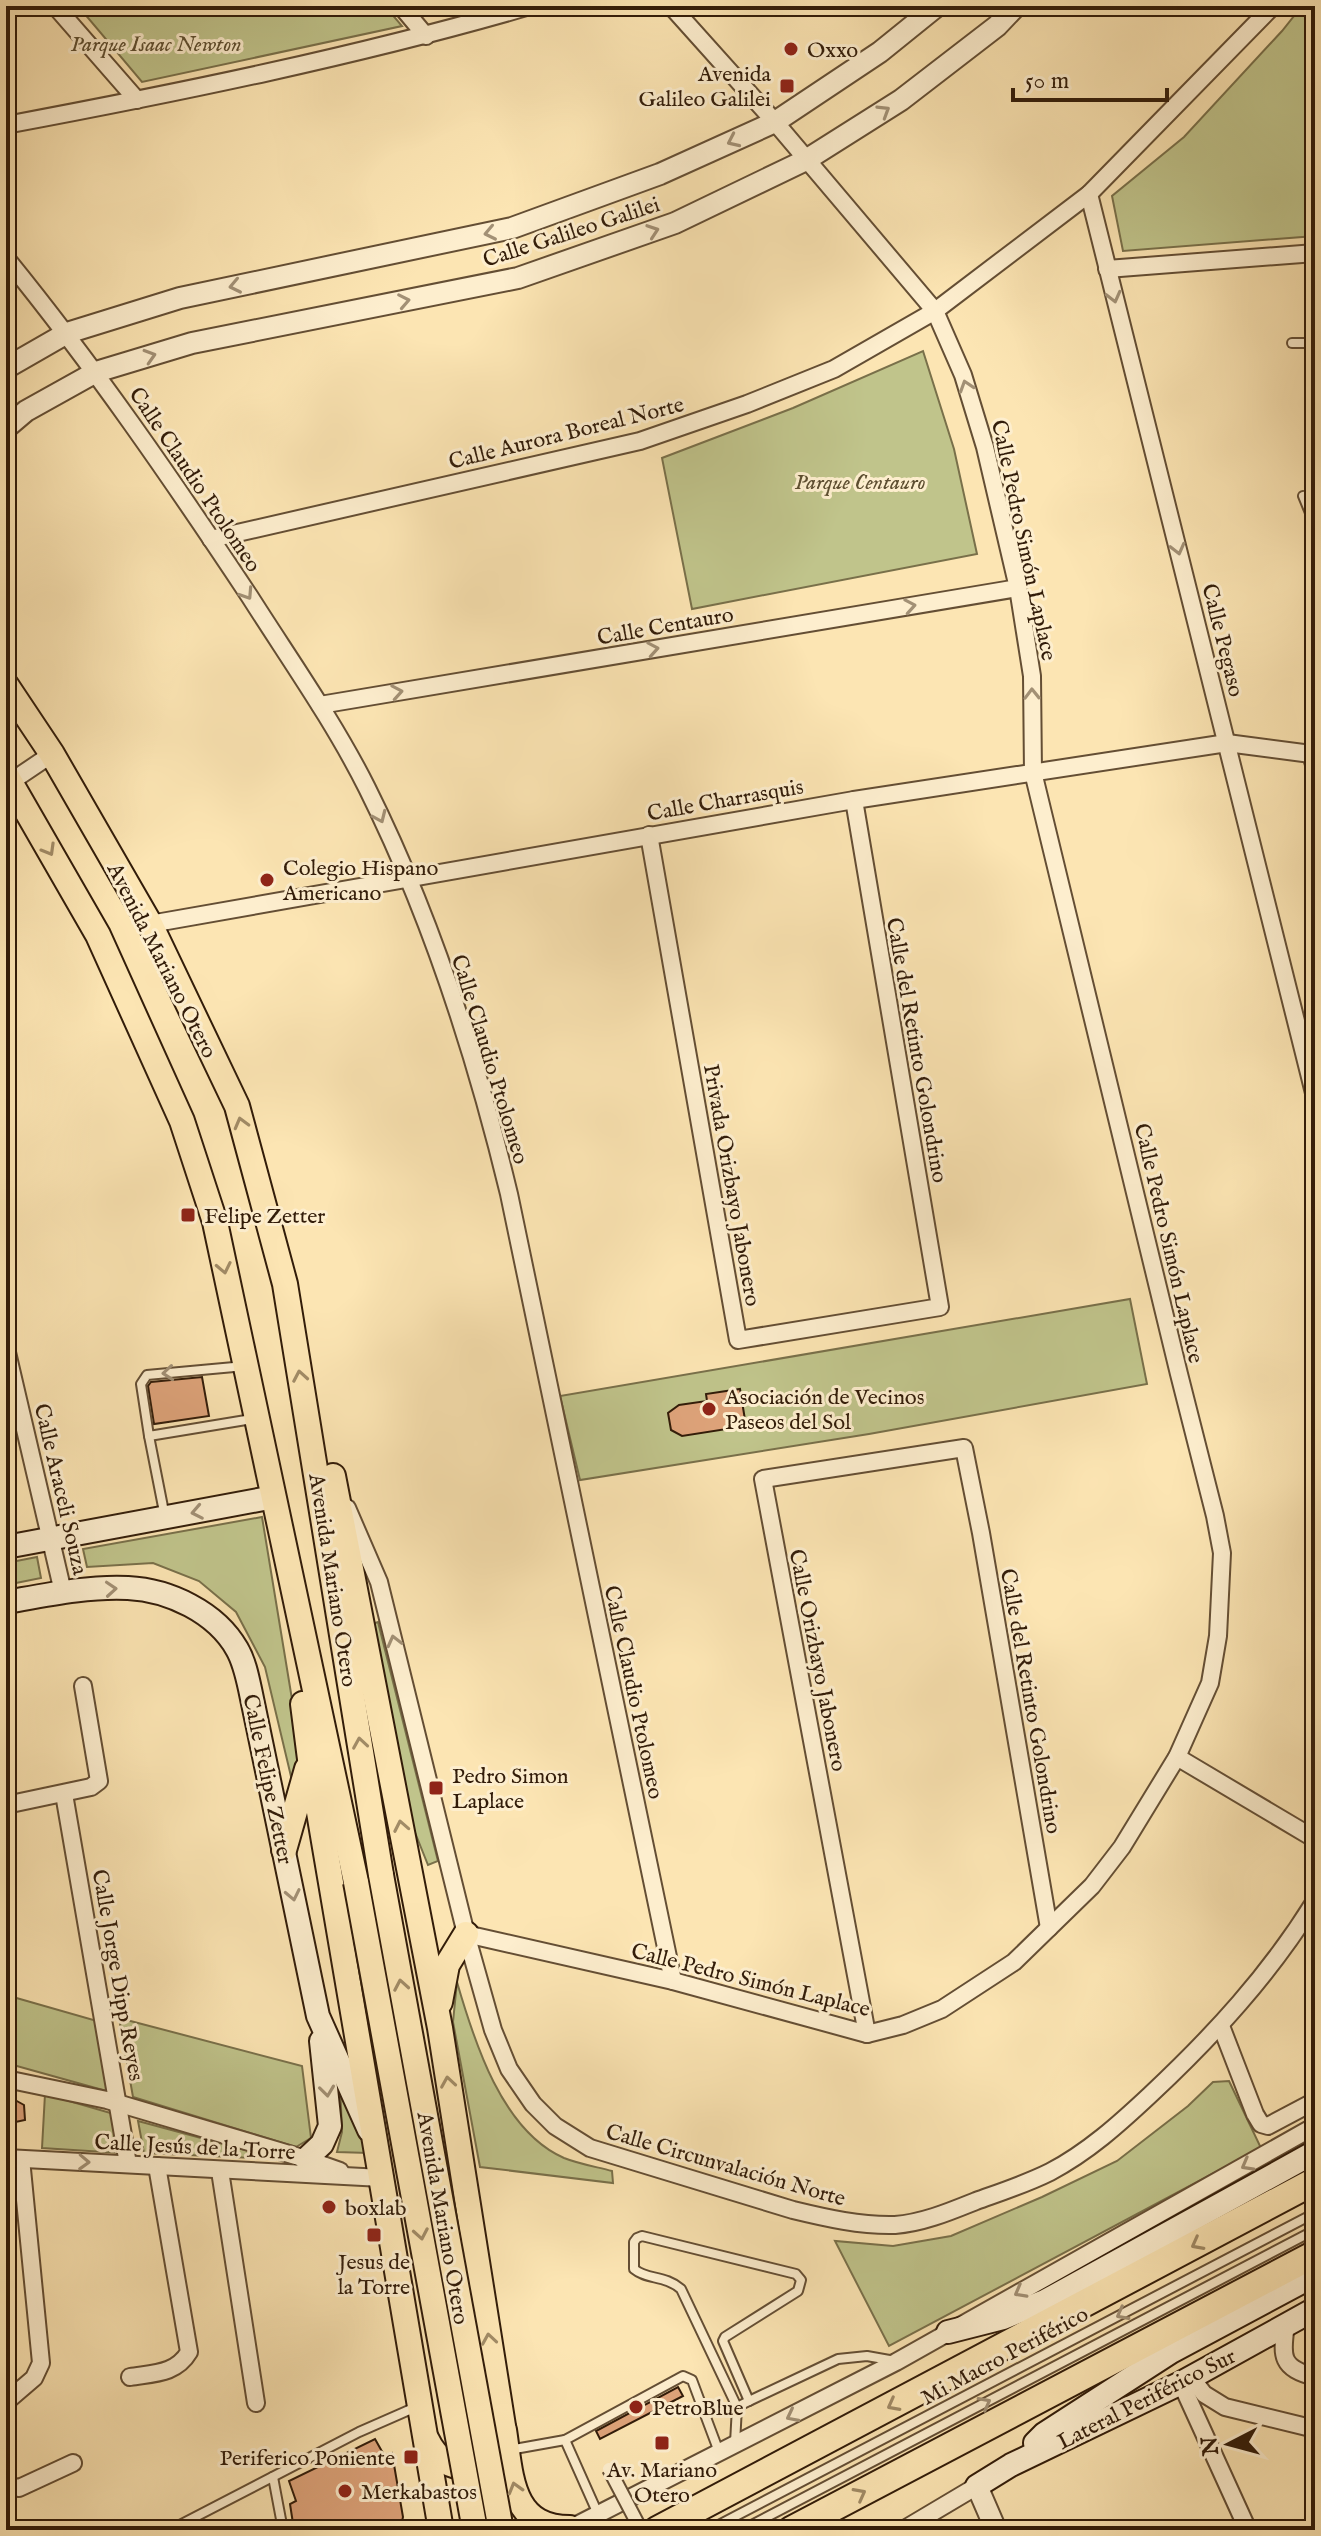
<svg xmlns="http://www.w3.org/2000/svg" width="1321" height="2536" font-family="'IM FELL English',serif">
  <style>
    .green { fill: #c0c48b; stroke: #79704a; stroke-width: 2 }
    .building { fill: #dea37a; stroke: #321c09; stroke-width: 2 }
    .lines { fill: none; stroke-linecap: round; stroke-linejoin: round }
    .service-casing { stroke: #644e34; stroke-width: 12 }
    .minor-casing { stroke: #644e34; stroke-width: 20 }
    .tertiary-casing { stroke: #644e34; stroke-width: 24 }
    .secondary-casing { stroke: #321c09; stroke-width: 26 }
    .primary-casing { stroke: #321c09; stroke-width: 28 }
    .trunk-casing { stroke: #321c09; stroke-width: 30 }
    .service { stroke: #fdeece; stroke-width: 8 }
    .minor { stroke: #fdeece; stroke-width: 16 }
    .tertiary { stroke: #fdeece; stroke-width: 20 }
    .secondary { stroke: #fdeece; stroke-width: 22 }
    .primary { stroke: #fce5b3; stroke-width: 24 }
    .trunk { stroke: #fce5b3; stroke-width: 26 }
    .pedestrian-bridge-casing { stroke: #644e34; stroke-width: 16; stroke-linecap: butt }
    .primary-bridge-casing { stroke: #321c09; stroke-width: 28; stroke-linecap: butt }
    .pedestrian-bridge { stroke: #fdeece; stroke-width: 12 }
    .primary-bridge { stroke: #fce5b3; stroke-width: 24 }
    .oneway { stroke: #a29075 }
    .oneway2 { stroke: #a18b66 }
    .poi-dot { fill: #8f2418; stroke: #fdeece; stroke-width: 3 }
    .labels { text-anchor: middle; stroke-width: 6; stroke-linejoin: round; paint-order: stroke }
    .park-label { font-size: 22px; font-style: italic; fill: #5d4e30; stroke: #fdeece }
    .poi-label { font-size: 22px; fill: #321c09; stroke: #fdeece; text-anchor: start }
    .street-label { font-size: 22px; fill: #321c09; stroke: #fdeece }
  </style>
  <rect width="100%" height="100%" fill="#fce5b3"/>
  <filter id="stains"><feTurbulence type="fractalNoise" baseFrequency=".0025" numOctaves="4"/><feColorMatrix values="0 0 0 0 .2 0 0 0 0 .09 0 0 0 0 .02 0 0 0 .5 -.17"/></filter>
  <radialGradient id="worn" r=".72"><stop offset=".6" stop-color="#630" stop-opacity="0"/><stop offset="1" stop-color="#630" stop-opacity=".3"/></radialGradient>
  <g class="green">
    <polygon points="78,6 385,6 402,26 142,82"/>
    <polygon points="1302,6 1315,6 1315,236 1123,251 1112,196 1184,137 1282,31"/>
    <polygon points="923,351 954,449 977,554 692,609 662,458 793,408"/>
    <polygon points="1130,1299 1147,1384 869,1434 580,1480 560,1396"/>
    <polygon points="262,1517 303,1766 294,1789 265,1667 236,1612 199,1581 153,1563 87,1567 83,1549"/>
    <polygon points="37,1557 41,1578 6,1585 6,1563"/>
    <polygon points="378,1622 438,1861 428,1865 414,1830 372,1624"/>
    <path d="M 457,1982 C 474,2041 502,2131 564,2158 C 579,2164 597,2167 612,2171 L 613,2183 L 480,2167 L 453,2022 Z"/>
    <polygon points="6,1995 97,2021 110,2092 6,2063"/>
    <polygon points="119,2018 302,2066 311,2138 296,2147 133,2097"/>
    <polygon points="1229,2081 1261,2148 889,2346 835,2241 893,2246 951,2236 1042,2197 1117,2161 1188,2106 1213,2082"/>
    <polygon points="340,2082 368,2153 337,2152 342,2132"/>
    <polygon points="45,2094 114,2114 120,2153 42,2148"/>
    <polygon points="138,2121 253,2152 253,2158 144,2153"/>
  </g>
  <g class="building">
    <polygon points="202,1377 209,1416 154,1424 148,1386 151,1382"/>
    <polygon points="740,1389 746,1426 682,1436 671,1430 668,1413 679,1405 707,1401 706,1394"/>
    <polygon points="6,2095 24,2105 25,2120 6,2124"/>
    <polygon points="678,2387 683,2396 600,2439 596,2431"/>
    <polygon points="375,2439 384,2455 392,2453 403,2517 400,2530 294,2530 290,2504 296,2501 289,2481"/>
  </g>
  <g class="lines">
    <defs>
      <g id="service">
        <polyline points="1292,343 1315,343"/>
        <polyline points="1303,496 1315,525"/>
        <polyline points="245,1366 147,1375 141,1384 149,1436 252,1419"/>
        <polyline points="149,1436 165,1517"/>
        <path d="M 737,2407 L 681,2289 C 665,2275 647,2280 634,2269 L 634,2242 L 637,2238 L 642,2236 L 796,2274 L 801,2280 L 798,2291 L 725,2337 L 723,2341 L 749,2401"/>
        <polyline points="565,2440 598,2514"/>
        <polyline points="735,2443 737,2407 749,2401 838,2359 867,2356 895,2361"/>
        <polyline points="509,2450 565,2440 683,2376 692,2380 719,2452"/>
        <polyline points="273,2477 283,2530"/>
        <polyline points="170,2530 359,2432 416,2407"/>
        <polyline points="709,2530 1315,2213"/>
        <polyline points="742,2530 1315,2230"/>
      </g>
      <g id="minor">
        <polyline points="55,6 137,100"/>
        <polyline points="401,6 426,36"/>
        <path d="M 6,125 C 182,92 358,56 530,6"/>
        <polyline points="1089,194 1315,1097"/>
        <path d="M 6,258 C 94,366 173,481 250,597 C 290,660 334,722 367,788 C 430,914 476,1057 509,1194 L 673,1981"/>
        <polyline points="1107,269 1315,253"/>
        <polyline points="211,539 640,441 747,404 834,369 935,311 1089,194 1273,6"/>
        <polyline points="320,705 1018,588"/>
        <polyline points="1315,741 1311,754 1315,768"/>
        <polyline points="6,785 52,754"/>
        <polyline points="649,835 738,1340 940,1307 854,800"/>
        <polyline points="150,924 854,800 1227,743 1311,754"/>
        <polyline points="6,1348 63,1592"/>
        <path d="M 347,1508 L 379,1582 L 466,1934 L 493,2030 L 509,2069 L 533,2104 L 555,2126 L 590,2148 L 793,2210 C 826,2218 861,2226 895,2225 C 923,2223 951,2211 976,2201 C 1001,2192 1026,2184 1050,2172 C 1088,2152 1119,2124 1150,2095 C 1213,2036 1270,1974 1315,1901"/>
        <polyline points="1177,1757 1315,1839"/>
        <polyline points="64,1794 128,2164"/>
        <polyline points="6,1805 91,1787 99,1781 83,1686"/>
        <polyline points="466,1934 673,1981 867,2034 903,2025 942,2009 1014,1962 1092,1886 1122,1847 1177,1757 1210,1683 1218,1636 1222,1553 1215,1516 1179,1374 1033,772 1032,676 1018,588 985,447 963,375 935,311 775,122 671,6"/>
        <polyline points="1221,2026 1255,2114 1261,2124 1268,2126 1315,2101"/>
        <polyline points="867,2034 763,1479 964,1448 981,1533 1049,1928"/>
        <polyline points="6,2079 107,2100 306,2159 340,2171"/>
        <polyline points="6,2158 382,2178"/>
        <polyline points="220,2171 256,2403"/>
        <path d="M 1286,2325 C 1281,2357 1281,2368 1315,2377"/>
        <path d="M 130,2377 C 154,2373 176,2374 189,2352 L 157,2166"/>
        <polyline points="1191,2377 1204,2394 1225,2407 1315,2429"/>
        <polyline points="1181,2383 1248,2530"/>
        <polyline points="6,2402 34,2378 41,2363 21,2159"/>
        <polyline points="6,2485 19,2488 73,2463"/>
        <polyline points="567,2530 896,2362 1315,2126"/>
        <polyline points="903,2530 977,2486"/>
      </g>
      <g id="tertiary">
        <polyline points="6,368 67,333 180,298 512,228 660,174 775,122 880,52 937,6"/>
        <polyline points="6,428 26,411 96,372 192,343 518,278 675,223 806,160 901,100 997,26 1016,6"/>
        <polyline points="977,2486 996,2530"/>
      </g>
      <g id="secondary">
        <polyline points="6,1547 274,1497"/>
        <path d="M 6,1602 C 46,1595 88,1586 128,1588 C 169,1590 216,1612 237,1649 C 244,1661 247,1675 250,1689 L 318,2016 L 369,2130"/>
        <polyline points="306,2159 322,2144 330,2126 321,2041"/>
        <polyline points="948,2332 1003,2318 1045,2301 1315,2152"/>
        <polyline points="1035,2443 1044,2434 1171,2352 1315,2275"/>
        <polyline points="977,2486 1011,2465 1181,2383 1315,2309"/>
      </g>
      <g id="primary">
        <polyline points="6,685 52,754 150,924 237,1106 285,1284 381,1875"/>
        <polyline points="6,775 98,935 182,1121 215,1222 356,1882"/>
        <path d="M 333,1476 L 440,2028 L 503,2426 C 499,2473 446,2482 427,2440"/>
        <polyline points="303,1704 310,1759 441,2530"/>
        <polyline points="284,1850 307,1769"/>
        <polyline points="440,2002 447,1965 466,1934"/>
        <path d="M 504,2430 C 511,2475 510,2528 570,2528"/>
      </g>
      <g id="trunk">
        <polyline points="657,2530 1315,2181"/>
        <polyline points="791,2530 1315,2254"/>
      </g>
    </defs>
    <use href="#service" class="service-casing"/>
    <use href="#minor" class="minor-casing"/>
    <use href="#tertiary" class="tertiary-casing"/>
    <use href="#secondary" class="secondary-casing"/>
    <use href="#primary" class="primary-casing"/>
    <use href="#trunk" class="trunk-casing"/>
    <use href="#service" class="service"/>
    <use href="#minor" class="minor"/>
    <use href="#tertiary" class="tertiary"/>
    <use href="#secondary" class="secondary"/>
    <use href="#primary" class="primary"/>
    <use href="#trunk" class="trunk"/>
    <defs>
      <polyline id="pedestrian-bridge" points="609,2469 641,2530"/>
      <g id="primary-bridge">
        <polyline points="381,1875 501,2530"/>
        <polyline points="356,1882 475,2530"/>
      </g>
    </defs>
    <use href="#pedestrian-bridge" class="pedestrian-bridge-casing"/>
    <use href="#primary-bridge" class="primary-bridge-casing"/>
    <use href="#pedestrian-bridge" class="pedestrian-bridge"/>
    <use href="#primary-bridge" class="primary-bridge"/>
  </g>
  <defs><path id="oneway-chevron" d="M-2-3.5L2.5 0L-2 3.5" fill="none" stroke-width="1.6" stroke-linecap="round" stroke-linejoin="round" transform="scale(2)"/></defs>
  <g class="oneway">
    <use href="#oneway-chevron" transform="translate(884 111) rotate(-32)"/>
    <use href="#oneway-chevron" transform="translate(733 141) rotate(155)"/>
    <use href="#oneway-chevron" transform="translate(653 231) rotate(-19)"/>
    <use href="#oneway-chevron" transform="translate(490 233) rotate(168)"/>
    <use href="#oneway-chevron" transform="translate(235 286) rotate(168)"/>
    <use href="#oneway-chevron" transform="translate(1114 297) rotate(76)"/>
    <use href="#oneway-chevron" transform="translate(404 301) rotate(-11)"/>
    <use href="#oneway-chevron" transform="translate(150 356) rotate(-17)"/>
    <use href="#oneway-chevron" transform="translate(966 386) rotate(-108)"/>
    <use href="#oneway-chevron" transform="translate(1178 549) rotate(76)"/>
    <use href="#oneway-chevron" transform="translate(247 594) rotate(57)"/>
    <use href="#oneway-chevron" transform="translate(910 606) rotate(-10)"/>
    <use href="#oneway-chevron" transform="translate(653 649) rotate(-10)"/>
    <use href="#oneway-chevron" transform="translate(397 692) rotate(-10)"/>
    <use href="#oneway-chevron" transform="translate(1032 694) rotate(-91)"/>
    <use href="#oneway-chevron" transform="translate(380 817) rotate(66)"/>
    <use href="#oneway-chevron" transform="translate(168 1373) rotate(175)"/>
    <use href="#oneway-chevron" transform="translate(197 1512) rotate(169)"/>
    <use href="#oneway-chevron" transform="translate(111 1589) rotate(-4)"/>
    <use href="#oneway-chevron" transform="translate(394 1641) rotate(-104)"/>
    <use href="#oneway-chevron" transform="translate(293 1895) rotate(78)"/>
    <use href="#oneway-chevron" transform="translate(327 2091) rotate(83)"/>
    <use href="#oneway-chevron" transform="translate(84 2162) rotate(2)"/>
    <use href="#oneway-chevron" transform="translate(1247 2165) rotate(151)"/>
    <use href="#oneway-chevron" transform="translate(1020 2292) rotate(151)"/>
    <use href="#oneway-chevron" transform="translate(1122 2314) rotate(152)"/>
    <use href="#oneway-chevron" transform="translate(985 2403) rotate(-28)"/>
    <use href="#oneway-chevron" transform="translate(792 2416) rotate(153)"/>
  </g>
  <g class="oneway2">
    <use href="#oneway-chevron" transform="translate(49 850) rotate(60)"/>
    <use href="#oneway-chevron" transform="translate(241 1123) rotate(-105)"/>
    <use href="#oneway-chevron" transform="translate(224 1268) rotate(78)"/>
    <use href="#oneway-chevron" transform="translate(300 1376) rotate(-100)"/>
    <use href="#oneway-chevron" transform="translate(360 1743) rotate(-99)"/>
    <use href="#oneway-chevron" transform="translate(401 1826) rotate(-101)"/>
    <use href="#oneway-chevron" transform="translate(401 1985) rotate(-100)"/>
    <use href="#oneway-chevron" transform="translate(448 2082) rotate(-99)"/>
    <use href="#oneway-chevron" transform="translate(421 2234) rotate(80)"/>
    <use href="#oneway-chevron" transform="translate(1197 2244) rotate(152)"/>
    <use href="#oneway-chevron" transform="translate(489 2339) rotate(-99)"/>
    <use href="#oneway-chevron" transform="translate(893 2405) rotate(152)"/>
    <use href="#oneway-chevron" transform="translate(515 2488) rotate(-106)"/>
    <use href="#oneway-chevron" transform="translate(860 2494) rotate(-28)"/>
  </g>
  <g class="poi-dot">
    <circle cx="791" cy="49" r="8"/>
    <rect x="779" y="78" width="16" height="16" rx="4"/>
    <circle cx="267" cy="880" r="8"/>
    <rect x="180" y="1207" width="16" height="16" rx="4"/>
    <circle cx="709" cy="1409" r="8"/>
    <rect x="428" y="1780" width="16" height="16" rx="4"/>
    <circle cx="329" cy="2207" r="8"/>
    <rect x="366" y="2227" width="16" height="16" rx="4"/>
    <circle cx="636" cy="2407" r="8"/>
    <rect x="654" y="2435" width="16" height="16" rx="4"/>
    <rect x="403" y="2449" width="16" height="16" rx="4"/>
    <circle cx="345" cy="2491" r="8"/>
  </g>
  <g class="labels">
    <g class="park-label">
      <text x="156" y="51">Parque Isaac Newton</text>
      <text x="860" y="489">Parque Centauro</text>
    </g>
    <g class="poi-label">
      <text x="807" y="57">Oxxo</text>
      <text x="771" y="81" text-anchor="end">Avenida<tspan x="771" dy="25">Galileo Galilei</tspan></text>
      <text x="283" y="875">Colegio Hispano<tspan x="283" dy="25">Americano</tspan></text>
      <text x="204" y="1223">Felipe Zetter</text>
      <text x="725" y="1404">Asociación de Vecinos<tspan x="725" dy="25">Paseos del Sol</tspan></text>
      <text x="452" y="1783">Pedro Simon<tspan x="452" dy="25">Laplace</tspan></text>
      <text x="345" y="2215">boxlab</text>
      <text x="374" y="2269" text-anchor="middle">Jesus de<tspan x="374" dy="25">la Torre</tspan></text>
      <text x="652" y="2415">PetroBlue</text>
      <text x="395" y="2465" text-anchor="end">Periferico Poniente</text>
      <text x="662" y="2477" text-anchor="middle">Av. Mariano<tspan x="662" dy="25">Otero</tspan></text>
      <text x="361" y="2499">Merkabastos</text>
    </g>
    <g class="street-label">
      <text transform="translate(571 231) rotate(-18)" y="8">Calle Galileo Galilei</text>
      <text transform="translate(566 432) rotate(-14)" y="8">Calle Aurora Boreal Norte</text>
      <text transform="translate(196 479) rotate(56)" y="8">Calle Claudio Ptolomeo</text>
      <text transform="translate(1025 540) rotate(78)" y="8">Calle Pedro Simón Laplace</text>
      <text transform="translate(665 625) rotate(-10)" y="8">Calle Centauro</text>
      <text transform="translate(1224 640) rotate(76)" y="8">Calle Pegaso</text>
      <text transform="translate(725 799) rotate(-10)" y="8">Calle Charrasquis</text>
      <text transform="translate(163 960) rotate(63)" y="8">Avenida Mariano Otero</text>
      <text transform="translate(918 1050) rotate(80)" y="8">Calle del Retinto Golondrino</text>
      <text transform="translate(491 1059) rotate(73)" y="8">Calle Claudio Ptolomeo</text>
      <text transform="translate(733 1185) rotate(80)" y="8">Privada Orizbayo Jabonero</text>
      <text transform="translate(1170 1243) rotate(77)" y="8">Calle Pedro Simón Laplace</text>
      <text transform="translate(62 1489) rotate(77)" y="8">Calle Araceli Souza</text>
      <text transform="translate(334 1580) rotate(81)" y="8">Avenida Mariano Otero</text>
      <text transform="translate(819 1660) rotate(79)" y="8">Calle Orizbayo Jabonero</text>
      <text transform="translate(635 1692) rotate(78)" y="8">Calle Claudio Ptolomeo</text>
      <text transform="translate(1032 1701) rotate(80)" y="8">Calle del Retinto Golondrino</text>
      <text transform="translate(269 1779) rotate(78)" y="8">Calle Felipe Zetter</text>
      <text transform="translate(119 1975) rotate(80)" y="8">Calle Jorge Dipp Reyes</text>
      <text transform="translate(751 1979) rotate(14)" y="8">Calle Pedro Simón Laplace</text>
      <text transform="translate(195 2146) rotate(3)" y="8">Calle Jesús de la Torre</text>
      <text transform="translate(726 2164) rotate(16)" y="8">Calle Circunvalación Norte</text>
      <text transform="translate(444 2218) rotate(80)" y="8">Avenida Mariano Otero</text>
      <text transform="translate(1004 2355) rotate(-28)" y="8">Mi Macro Periférico</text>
      <text transform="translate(1146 2398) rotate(-27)" y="8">Lateral Periférico Sur</text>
    </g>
  </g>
  <rect width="1321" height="2536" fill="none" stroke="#fce5b3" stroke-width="32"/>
  <rect x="8" y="8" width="1305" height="2520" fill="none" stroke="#321c09" stroke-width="4"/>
  <rect x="16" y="16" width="1289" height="2504" fill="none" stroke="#321c09" stroke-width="2"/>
  <g transform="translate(1229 2444) rotate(264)" stroke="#fdeece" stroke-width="6" paint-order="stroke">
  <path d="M0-6L14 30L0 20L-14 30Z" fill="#321c09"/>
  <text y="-12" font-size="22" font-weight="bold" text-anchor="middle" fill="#321c09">N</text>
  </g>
  <path d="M1013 88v12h154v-12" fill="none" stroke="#321c09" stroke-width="4"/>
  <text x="1025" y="88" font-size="24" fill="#321c09" stroke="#fdeece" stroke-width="6" paint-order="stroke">50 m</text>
  <rect width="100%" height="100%" filter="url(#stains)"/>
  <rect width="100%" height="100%" fill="url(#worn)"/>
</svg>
